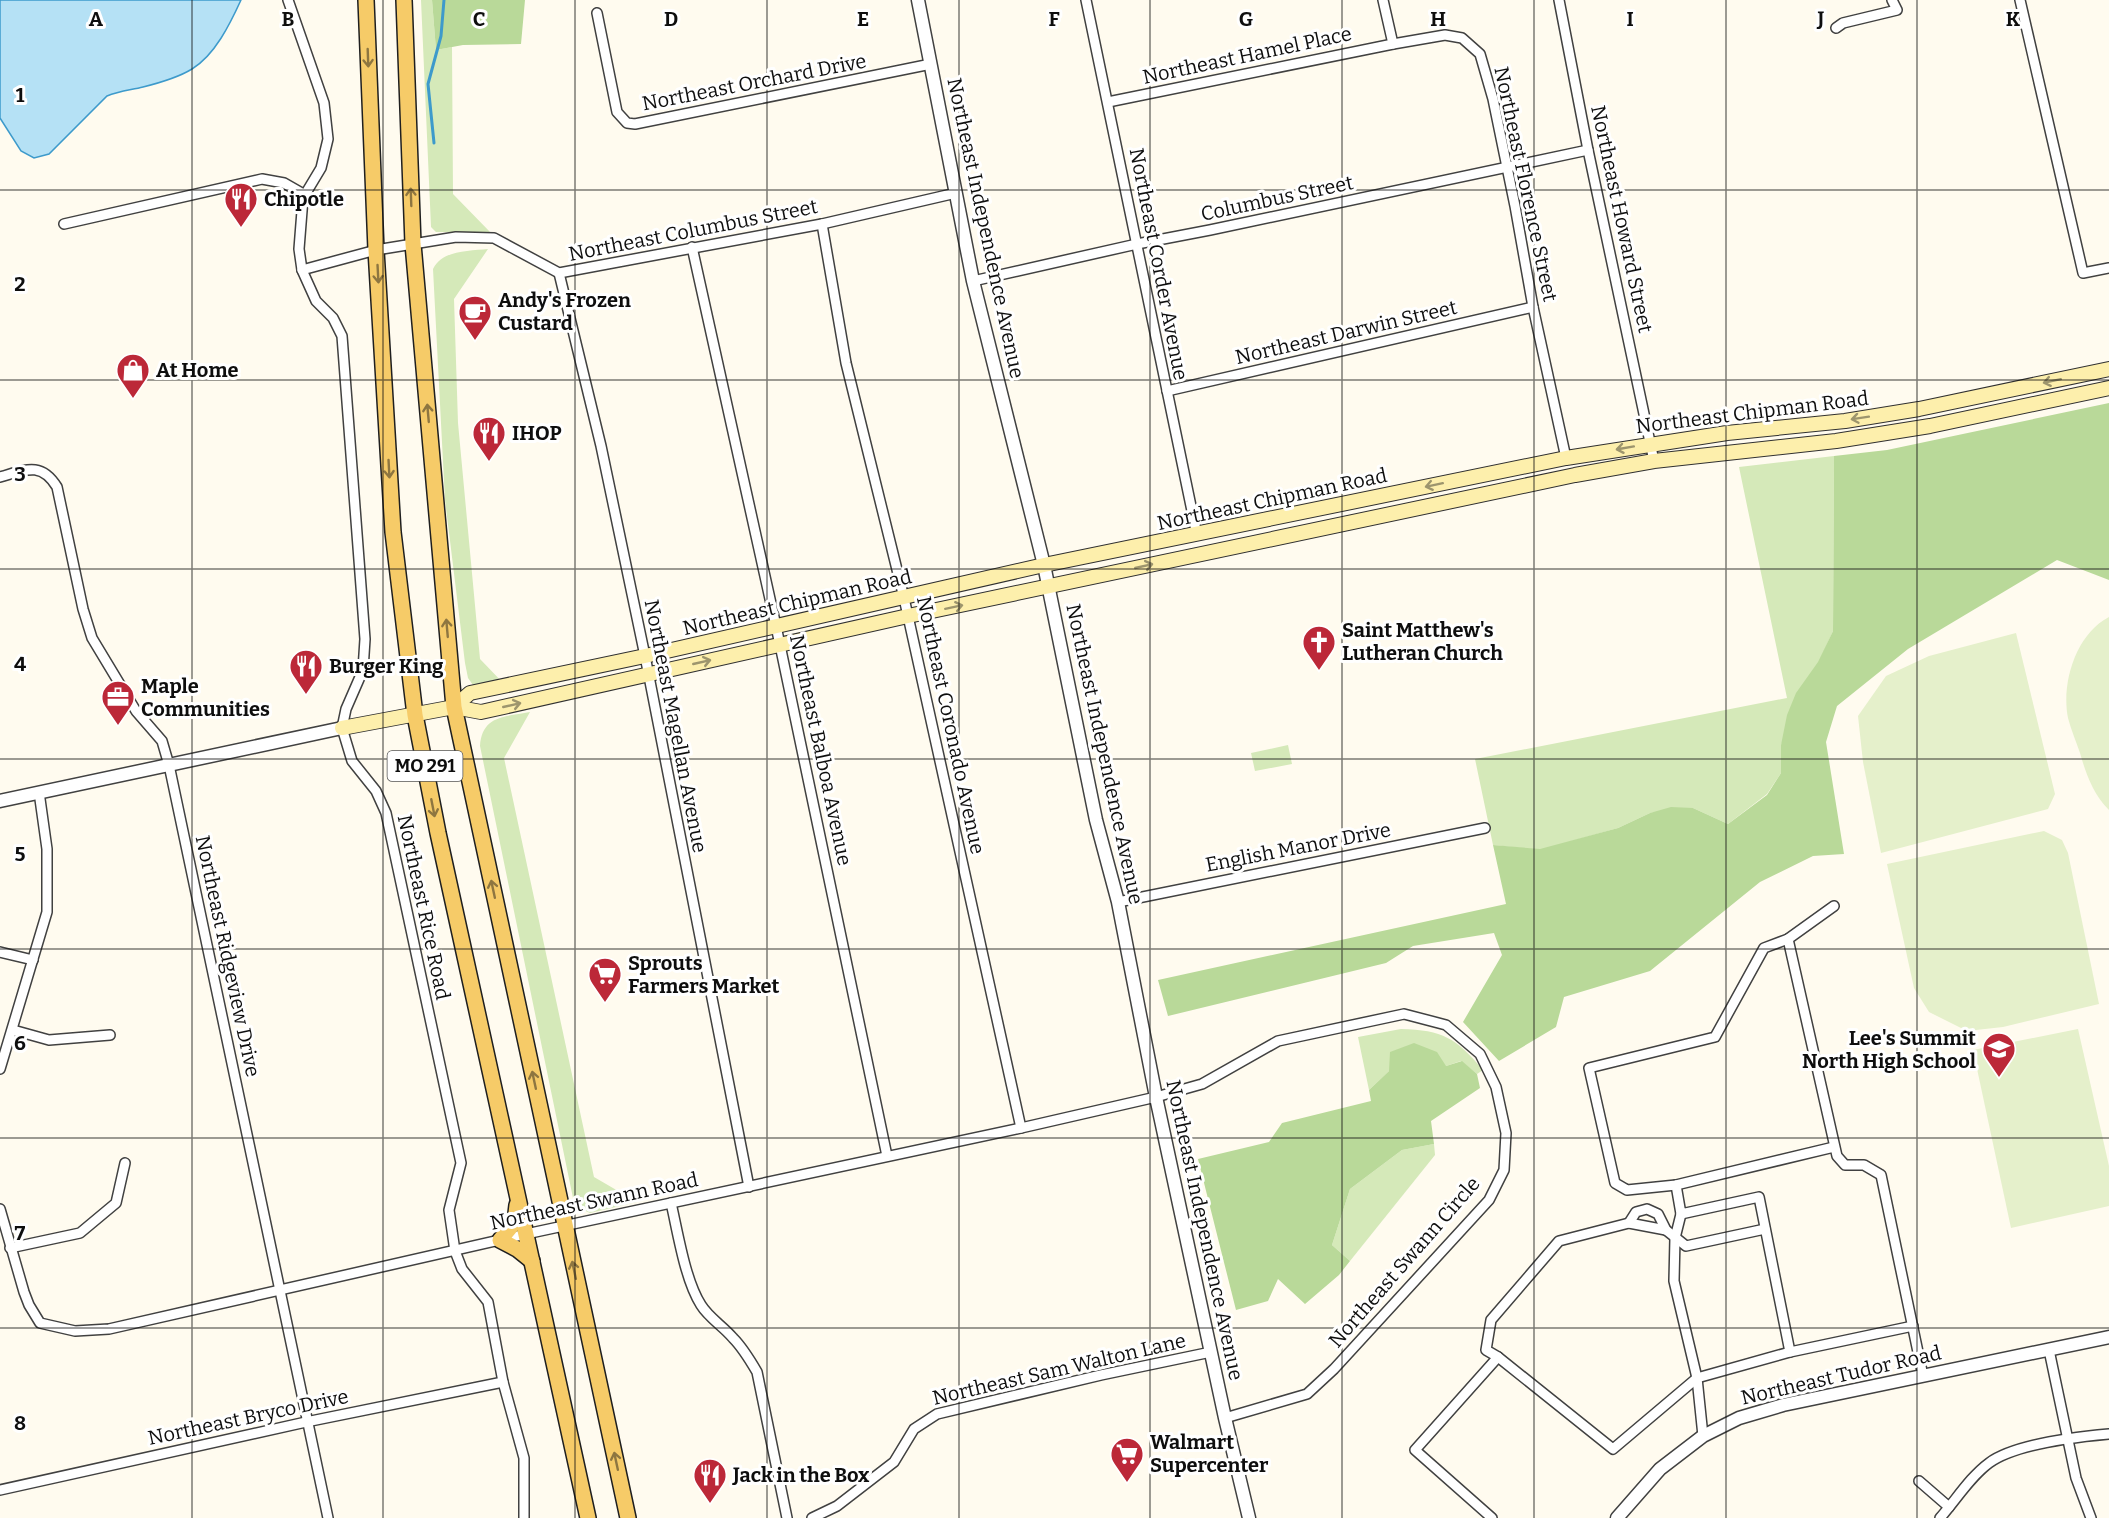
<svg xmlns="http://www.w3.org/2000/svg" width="2109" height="1518" font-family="Bitter,serif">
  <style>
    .green { fill: #d5e9b9 }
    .forest { fill: #b9d999 }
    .pitch { fill: #e5f0cb }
    .water { fill: #b5e1f5; stroke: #3d9acb; stroke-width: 1.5 }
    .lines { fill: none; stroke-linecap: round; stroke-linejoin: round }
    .stream { stroke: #3d9acb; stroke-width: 3 }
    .minor-casing { stroke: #414141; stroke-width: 12 }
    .tertiary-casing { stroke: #414141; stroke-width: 15 }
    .secondary-casing { stroke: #303030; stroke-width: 16 }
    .primary-casing { stroke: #1f1f1f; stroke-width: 18 }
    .minor { stroke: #fff; stroke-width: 9 }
    .tertiary { stroke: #fff; stroke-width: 12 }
    .secondary { stroke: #fdefac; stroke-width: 14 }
    .primary { stroke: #f6cb68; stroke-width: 15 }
    .oneway { stroke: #8e7640 }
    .oneway2 { stroke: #9d956d }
    .grid { fill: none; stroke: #0e0e0e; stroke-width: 1.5; stroke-opacity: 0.55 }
    .labels { text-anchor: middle; stroke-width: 6; stroke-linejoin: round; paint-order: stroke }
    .shield { fill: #fff; stroke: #565656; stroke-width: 1.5 }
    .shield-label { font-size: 18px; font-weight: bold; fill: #0e0e0e }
    .street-label { font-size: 20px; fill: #0e0e0e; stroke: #fff }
    .poi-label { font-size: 20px; font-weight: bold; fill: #0e0e0e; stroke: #fff; text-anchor: start }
    .grid-label { font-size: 20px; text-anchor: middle; font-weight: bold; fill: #0e0e0e; stroke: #fff; stroke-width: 6; stroke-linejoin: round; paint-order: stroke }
  </style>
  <rect width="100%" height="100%" fill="#fffbef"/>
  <g class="green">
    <polygon points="421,0 432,0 436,50 452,47 453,194 490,232 436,232 431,227"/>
    <path d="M 488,249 L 454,299 L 458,423 L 480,659 L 505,685 L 473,685 L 468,678 L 465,663 L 445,500 L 433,269 C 442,250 469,251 488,249 Z"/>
    <polygon points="1834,456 1833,631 1781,745 1781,773 1767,794 1728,824 1693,808 1650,813 1618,828 1540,850 1493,845 1475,759 1787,698 1739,467"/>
    <path d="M 530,712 L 504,758 L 594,1177 L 637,1202 L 590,1213 L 577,1207 L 573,1198 L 480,746 C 482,715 505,717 530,712 Z"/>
    <polygon points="1288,745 1292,764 1255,771 1251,753"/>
    <path d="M 1401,1029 C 1443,1030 1456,1038 1483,1070 L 1477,1074 L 1461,1061 L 1446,1066 L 1389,1071 L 1369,1090 L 1358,1037 Z"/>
    <polygon points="1434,1144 1435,1155 1350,1261 1332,1245 1350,1189 1402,1150"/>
  </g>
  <g class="forest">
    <polygon points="432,0 525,0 521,44 463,45 436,50"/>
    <polygon points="2109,403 2109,580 2057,560 1908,649 1837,706 1826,742 1844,854 1813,856 1760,882 1650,971 1564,997 1556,1027 1499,1061 1463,1022 1502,955 1494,933 1413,946 1386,963 1168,1016 1158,980 1506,904 1493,845 1540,849 1618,828 1650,813 1671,807 1693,808 1728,824 1767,795 1781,773 1781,745 1787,715 1796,693 1818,662 1833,631 1834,456 1887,450"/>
    <polygon points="1414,1043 1437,1052 1446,1066 1462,1061 1477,1074 1480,1088 1431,1121 1434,1144 1402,1150 1350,1189 1332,1245 1350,1261 1339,1275 1305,1304 1278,1279 1268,1301 1236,1310 1198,1159 1269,1142 1282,1123 1371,1101 1369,1090 1389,1071 1390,1052"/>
  </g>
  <g class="pitch">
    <path d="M 2109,617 L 2109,810 C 2093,794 2086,774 2080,753 C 2076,741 2071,730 2068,718 C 2061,683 2076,634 2109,617 Z"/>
    <polygon points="2016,633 2055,794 2048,809 1881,853 1863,762 1858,716 1886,676 1929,656"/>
    <polygon points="2044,831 2062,840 2068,853 2099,1004 2003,1027 1967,1031 1929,1012 1914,988 1887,864"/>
    <polygon points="2078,1029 2109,1166 2109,1206 2011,1228 1973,1050"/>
  </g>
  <path class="water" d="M 0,0 L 241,0 C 230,24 215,55 192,69 C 179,77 159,83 143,87 C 131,90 119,91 107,96 L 49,154 L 34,158 L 21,151 L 0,118 Z"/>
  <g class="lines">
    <polyline class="stream" points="434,143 428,84 441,36 444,0"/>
    <defs>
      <g id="minor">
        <polyline points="288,0 324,103 328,139 321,168 303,198 299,249 302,270 316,301 333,318 342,336 365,639 363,670 346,709 342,728 352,761 376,791 386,813 461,1163 449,1210 455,1251 462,1269 488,1302 503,1382 524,1458 524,1518"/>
        <polyline points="1086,0 1197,535"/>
        <polyline points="1383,0 1393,44"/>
        <polyline points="1559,0 1588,150 1654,461"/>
        <polyline points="2020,0 2083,273 2109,268"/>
        <polyline points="597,13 617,112 627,123 635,124 931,64"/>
        <polyline points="1836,28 1843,23 1897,10 1892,0"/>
        <polyline points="1108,102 1393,44 1445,35 1462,38 1480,54 1493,99 1515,206 1533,307 1566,458"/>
        <polyline points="64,224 262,179 284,183 305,195"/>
        <polyline points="822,224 846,363 904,598 1021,1128"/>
        <polyline points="692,247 776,626 887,1156"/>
        <polyline points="302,270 376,250 456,237 494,238 559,273 822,224 956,193"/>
        <polyline points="559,273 601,446 645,656 749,1187"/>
        <polyline points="973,281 1137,244 1210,230 1588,150"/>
        <polyline points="1167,391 1533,307"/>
        <path d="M 0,477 C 25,470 41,461 57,487 L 83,609 L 92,638 L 136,711 L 162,741 L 169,765 L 328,1518"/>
        <polyline points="1118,902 1485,828"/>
        <polyline points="1834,906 1788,939 1837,1156 1845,1165 1864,1165 1881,1175 1923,1376"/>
        <polyline points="1788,939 1764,948 1715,1037 1589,1068 1615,1183 1627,1190 1676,1185 1834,1147"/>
        <polyline points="0,952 33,960"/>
        <polyline points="13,1030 49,1040 110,1035"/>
        <polyline points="0,1069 47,912 47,849 39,792"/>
        <polyline points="1676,1185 1681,1214 1759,1197 1790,1352"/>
        <path d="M 671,1203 C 678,1233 685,1280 701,1305 C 709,1318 723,1326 733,1338 C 743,1348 750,1360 757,1372 L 787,1518"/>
        <polyline points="0,1209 24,1292 29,1305 40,1323 75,1331 109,1329 526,1234 1021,1128 1156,1097 1202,1084 1278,1041 1404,1014 1446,1025 1480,1054 1496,1087 1506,1133 1504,1170 1489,1200 1334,1369 1307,1394 1225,1418"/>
        <polyline points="1681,1214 1675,1238 1674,1281 1697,1378 1703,1436"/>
        <polyline points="1629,1223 1636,1212 1647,1209 1658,1214 1666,1230 1686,1246 1765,1229"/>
        <polyline points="10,1248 80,1233 116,1203 125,1163"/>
        <polyline points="2049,1350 2076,1478 2091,1518"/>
        <polyline points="1498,1357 1613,1449 1697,1378 1790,1352 1913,1326"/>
        <polyline points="1919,1481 1949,1507"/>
        <polyline points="0,1490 306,1422 503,1382"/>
        <polyline points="812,1518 837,1506 894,1462 914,1429 937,1414 1101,1375 1211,1352"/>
        <polyline points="1492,1518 1415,1450 1498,1357 1486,1350 1491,1320 1559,1241 1629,1223 1666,1230"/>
        <path d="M 1940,1518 C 1956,1500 1970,1477 1989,1463 C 2015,1444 2076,1437 2109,1434"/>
      </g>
      <g id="tertiary">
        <polyline points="918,0 973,281 1044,565 1096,820 1118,902 1156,1097 1225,1418 1249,1518"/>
        <polyline points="0,801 342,728"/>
        <polyline points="1617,1518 1660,1469 1703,1436 1739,1418 1783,1405 2109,1337"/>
      </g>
      <g id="secondary">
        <polyline points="454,707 470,693 645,656 1044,565 1566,458 1727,433 1845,421 1919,409 2109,369"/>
        <polyline points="342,728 454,707 481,712 908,616 1575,475 1654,461 1836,441 1930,426 2109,388"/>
      </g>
      <g id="primary">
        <polyline points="366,0 376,250 393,532 415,715 438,833 588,1518"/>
        <polyline points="404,0 413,244 454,707 628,1518"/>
        <polyline points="517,1205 515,1222 500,1240 517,1249 532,1261"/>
      </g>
    </defs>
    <use href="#minor" class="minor-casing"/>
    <use href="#tertiary" class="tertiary-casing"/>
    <use href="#secondary" class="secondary-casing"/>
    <use href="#primary" class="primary-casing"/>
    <use href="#minor" class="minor"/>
    <use href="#tertiary" class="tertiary"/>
    <use href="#secondary" class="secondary"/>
    <use href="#primary" class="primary"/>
  </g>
  <defs><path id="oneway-shaft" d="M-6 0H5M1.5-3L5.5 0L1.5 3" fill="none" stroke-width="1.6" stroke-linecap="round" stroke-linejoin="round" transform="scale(1.5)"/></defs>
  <g class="oneway">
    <use href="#oneway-shaft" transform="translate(368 58) rotate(88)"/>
    <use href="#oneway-shaft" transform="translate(411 197) rotate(-92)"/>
    <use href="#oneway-shaft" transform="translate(378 274) rotate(87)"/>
    <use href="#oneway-shaft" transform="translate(428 413) rotate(-95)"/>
    <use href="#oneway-shaft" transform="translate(389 469) rotate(87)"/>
    <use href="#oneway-shaft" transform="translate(447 628) rotate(-95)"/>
    <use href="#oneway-shaft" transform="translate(433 808) rotate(79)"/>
    <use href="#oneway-shaft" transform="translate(493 889) rotate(-102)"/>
    <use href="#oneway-shaft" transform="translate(534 1080) rotate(-102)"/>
    <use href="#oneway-shaft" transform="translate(574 1270) rotate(-102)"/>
    <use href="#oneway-shaft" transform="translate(616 1461) rotate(-102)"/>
  </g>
  <g class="oneway2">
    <use href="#oneway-shaft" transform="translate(2052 381) rotate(168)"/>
    <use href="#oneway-shaft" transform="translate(1860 418) rotate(171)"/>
    <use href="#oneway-shaft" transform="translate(1625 448) rotate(170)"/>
    <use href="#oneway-shaft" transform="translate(1434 485) rotate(168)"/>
    <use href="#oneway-shaft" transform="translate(1144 566) rotate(-13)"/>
    <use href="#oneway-shaft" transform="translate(954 607) rotate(-12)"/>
    <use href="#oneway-shaft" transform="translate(702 662) rotate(-13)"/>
    <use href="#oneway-shaft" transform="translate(512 705) rotate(-13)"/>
  </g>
  <path class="grid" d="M 192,0 L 192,1518M 383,0 L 383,1518M 575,0 L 575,1518M 767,0 L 767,1518M 959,0 L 959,1518M 1150,0 L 1150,1518M 1342,0 L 1342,1518M 1534,0 L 1534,1518M 1726,0 L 1726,1518M 1917,0 L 1917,1518M 0,190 L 2109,190M 0,380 L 2109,380M 0,569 L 2109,569M 0,759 L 2109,759M 0,949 L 2109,949M 0,1138 L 2109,1138M 0,1328 L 2109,1328"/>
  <defs>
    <symbol id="restaurant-pin" viewBox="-11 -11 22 30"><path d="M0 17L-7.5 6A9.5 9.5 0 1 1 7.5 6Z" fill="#bc2838" stroke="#fff"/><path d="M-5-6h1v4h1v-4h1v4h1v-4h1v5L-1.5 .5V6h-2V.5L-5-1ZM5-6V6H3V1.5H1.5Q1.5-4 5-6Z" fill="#fff"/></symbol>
    <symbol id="cafe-pin" viewBox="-11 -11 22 30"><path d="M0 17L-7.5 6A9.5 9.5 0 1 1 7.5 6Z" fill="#bc2838" stroke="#fff"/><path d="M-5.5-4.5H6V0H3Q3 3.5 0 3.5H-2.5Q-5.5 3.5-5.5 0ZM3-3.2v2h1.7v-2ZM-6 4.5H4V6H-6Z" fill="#fff"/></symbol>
    <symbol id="shop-pin" viewBox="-11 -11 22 30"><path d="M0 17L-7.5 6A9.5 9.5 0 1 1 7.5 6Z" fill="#bc2838" stroke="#fff"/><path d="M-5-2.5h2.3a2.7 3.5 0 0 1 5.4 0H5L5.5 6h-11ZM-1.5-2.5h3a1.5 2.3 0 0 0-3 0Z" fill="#fff"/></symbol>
    <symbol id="church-pin" viewBox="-11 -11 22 30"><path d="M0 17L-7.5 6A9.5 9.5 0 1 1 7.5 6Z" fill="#bc2838" stroke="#fff"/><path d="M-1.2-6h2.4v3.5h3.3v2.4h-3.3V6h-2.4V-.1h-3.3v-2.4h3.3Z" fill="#fff"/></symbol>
    <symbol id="office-pin" viewBox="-11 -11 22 30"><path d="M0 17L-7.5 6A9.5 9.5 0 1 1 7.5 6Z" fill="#bc2838" stroke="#fff"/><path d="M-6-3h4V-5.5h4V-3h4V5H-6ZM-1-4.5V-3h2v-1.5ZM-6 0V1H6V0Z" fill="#fff"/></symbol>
    <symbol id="supermarket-pin" viewBox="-11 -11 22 30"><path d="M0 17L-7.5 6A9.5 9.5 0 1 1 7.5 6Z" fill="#bc2838" stroke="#fff"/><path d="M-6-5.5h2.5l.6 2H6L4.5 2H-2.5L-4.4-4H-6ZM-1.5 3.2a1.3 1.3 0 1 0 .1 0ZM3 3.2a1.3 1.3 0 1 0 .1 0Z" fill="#fff"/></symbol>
    <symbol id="school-pin" viewBox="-11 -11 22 30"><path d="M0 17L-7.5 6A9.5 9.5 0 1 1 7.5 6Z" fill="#bc2838" stroke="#fff"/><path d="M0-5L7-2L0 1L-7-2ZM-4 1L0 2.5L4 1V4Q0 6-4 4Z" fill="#fff"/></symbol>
  </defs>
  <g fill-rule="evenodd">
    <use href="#restaurant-pin" x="222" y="180" width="38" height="52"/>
    <use href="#cafe-pin" x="456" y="293" width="38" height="52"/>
    <use href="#shop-pin" x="114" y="351" width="38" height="52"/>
    <use href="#restaurant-pin" x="470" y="414" width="38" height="52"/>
    <use href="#church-pin" x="1300" y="623" width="38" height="52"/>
    <use href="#restaurant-pin" x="287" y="647" width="38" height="52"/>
    <use href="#office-pin" x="99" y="678" width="38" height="52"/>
    <use href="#supermarket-pin" x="586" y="955" width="38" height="52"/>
    <use href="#school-pin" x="1980" y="1030" width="38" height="52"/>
    <use href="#supermarket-pin" x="1108" y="1435" width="38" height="52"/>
    <use href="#restaurant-pin" x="691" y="1456" width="38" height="52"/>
  </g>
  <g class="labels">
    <rect class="shield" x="387.5" y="751" width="75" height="30" rx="4.5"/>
    <g class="shield-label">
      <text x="425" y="772">MO 291</text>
    </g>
    <g class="street-label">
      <text transform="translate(1247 55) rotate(-12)" y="7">Northeast Hamel Place</text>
      <text transform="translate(754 82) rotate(-11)" y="7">Northeast Orchard Drive</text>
      <text transform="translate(1526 184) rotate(78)" y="7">Northeast Florence Street</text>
      <text transform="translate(1277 198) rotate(-12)" y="7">Columbus Street</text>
      <text transform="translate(1622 219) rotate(78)" y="7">Northeast Howard Street</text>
      <text transform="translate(986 228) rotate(78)" y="7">Northeast Independence Avenue</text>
      <text transform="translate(693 230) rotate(-11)" y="7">Northeast Columbus Street</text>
      <text transform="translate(1159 264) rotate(79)" y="7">Northeast Corder Avenue</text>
      <text transform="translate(1346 332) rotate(-13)" y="7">Northeast Darwin Street</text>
      <text transform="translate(1752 412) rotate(-7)" y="7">Northeast Chipman Road</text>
      <text transform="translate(1272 499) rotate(-12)" y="7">Northeast Chipman Road</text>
      <text transform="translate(797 602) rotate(-13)" y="7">Northeast Chipman Road</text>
      <text transform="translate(951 725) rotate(78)" y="7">Northeast Coronado Avenue</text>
      <text transform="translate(676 726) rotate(79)" y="7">Northeast Magellan Avenue</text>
      <text transform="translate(821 750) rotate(78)" y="7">Northeast Balboa Avenue</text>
      <text transform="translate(1105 754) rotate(78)" y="7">Northeast Independence Avenue</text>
      <text transform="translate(1298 847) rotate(-11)" y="7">English Manor Drive</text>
      <text transform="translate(424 907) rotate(78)" y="7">Northeast Rice Road</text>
      <text transform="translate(228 956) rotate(78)" y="7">Northeast Ridgeview Drive</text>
      <text transform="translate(594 1201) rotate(-12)" y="7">Northeast Swann Road</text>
      <text transform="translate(1205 1230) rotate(78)" y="7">Northeast Independence Avenue</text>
      <text transform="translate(1404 1262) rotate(-49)" y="7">Northeast Swann Circle</text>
      <text transform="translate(1059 1369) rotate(-13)" y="7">Northeast Sam Walton Lane</text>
      <text transform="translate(1841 1375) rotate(-13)" y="7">Northeast Tudor Road</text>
      <text transform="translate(248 1417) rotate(-12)" y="7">Northeast Bryco Drive</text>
    </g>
    <g class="poi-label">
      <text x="264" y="206">Chipotle</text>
      <text x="498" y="307">Andy's Frozen<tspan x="498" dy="23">Custard</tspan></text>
      <text x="156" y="377">At Home</text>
      <text x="512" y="440">IHOP</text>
      <text x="1342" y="637">Saint Matthew's<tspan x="1342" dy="23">Lutheran Church</tspan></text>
      <text x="329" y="673">Burger King</text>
      <text x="141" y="693">Maple<tspan x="141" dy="23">Communities</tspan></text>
      <text x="628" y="970">Sprouts<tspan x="628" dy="23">Farmers Market</tspan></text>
      <text x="1976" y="1045" text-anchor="end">Lee's Summit<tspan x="1976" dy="23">North High School</tspan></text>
      <text x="1150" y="1449">Walmart<tspan x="1150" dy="23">Supercenter</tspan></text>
      <text x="733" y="1482">Jack in the Box</text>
    </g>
  </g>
  <g class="grid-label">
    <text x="96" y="26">A</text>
    <text x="288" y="26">B</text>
    <text x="479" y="26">C</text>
    <text x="671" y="26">D</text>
    <text x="863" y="26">E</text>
    <text x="1054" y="26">F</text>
    <text x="1246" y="26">G</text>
    <text x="1438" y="26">H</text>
    <text x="1630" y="26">I</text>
    <text x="1821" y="26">J</text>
    <text x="2013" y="26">K</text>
    <text x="20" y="102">1</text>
    <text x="20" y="291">2</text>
    <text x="20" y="481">3</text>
    <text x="20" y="671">4</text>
    <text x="20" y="861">5</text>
    <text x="20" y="1050">6</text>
    <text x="20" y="1240">7</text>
    <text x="20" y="1430">8</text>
  </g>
</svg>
